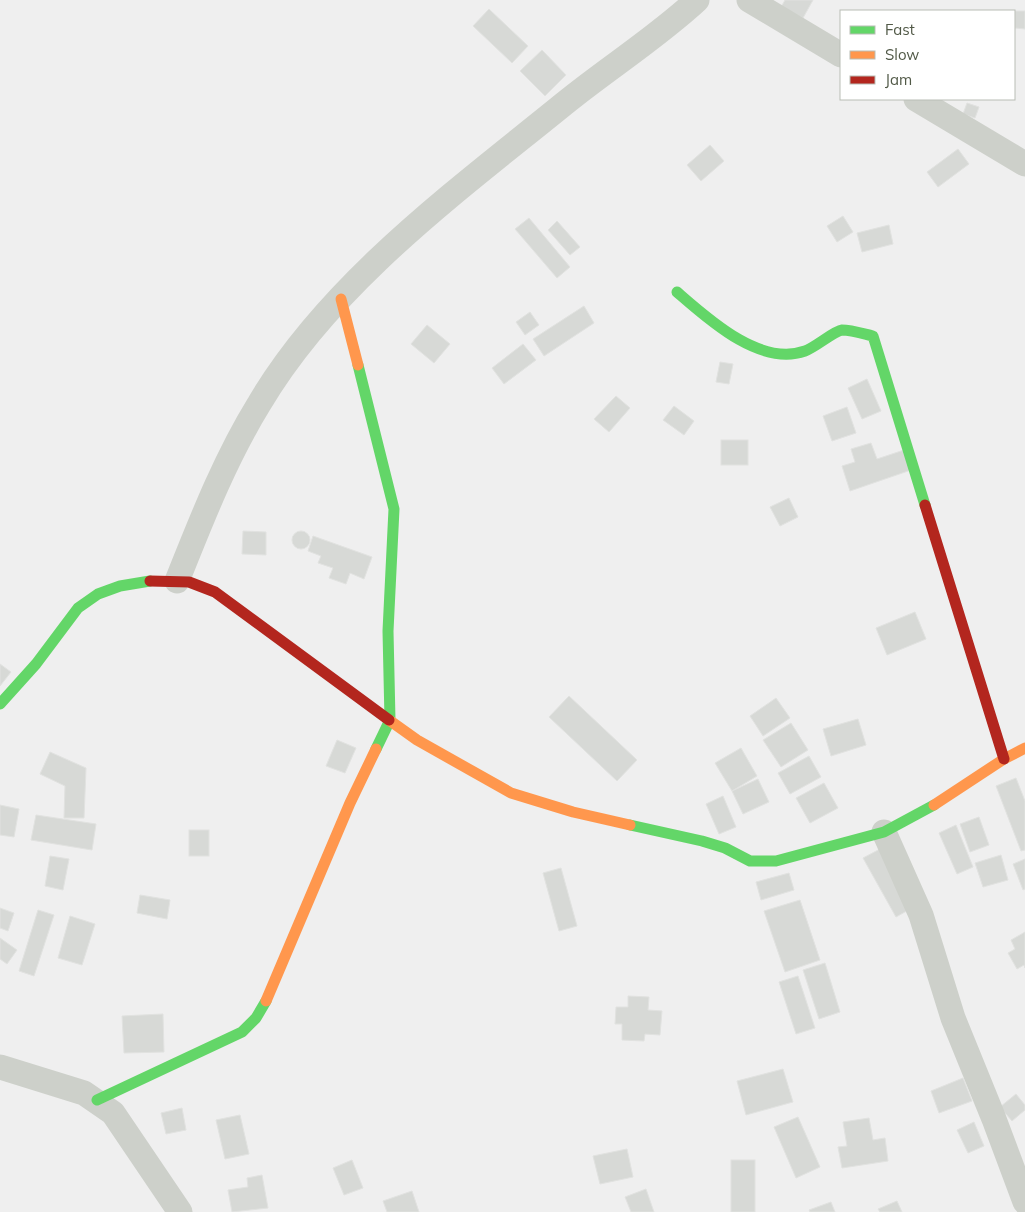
<svg xmlns="http://www.w3.org/2000/svg" width="1025" height="1212" font-family="Mulish,sans-serif">
  <style>
    .building { fill: #d7d9d6; stroke: #e1e2e0 }
    .lines { fill: none; stroke-linecap: round; stroke-linejoin: round }
    .street { stroke: #cdd0ca; stroke-width: 25 }
    .fast { stroke: #63d668; stroke-width: 11 }
    .slow { stroke: #ff974d; stroke-width: 11 }
    .jam { stroke: #b3261e; stroke-width: 11 }
  </style>
  <rect width="100%" height="100%" fill="#efefef"/>
  <g class="building">
    <polygon points="785,0 813,0 803,18 781,7"/>
    <polygon points="489,9 528,46 512,63 473,26"/>
    <polygon points="1015,11 1025,11 1025,29 1015,28"/>
    <polygon points="542,50 566,75 545,96 520,71"/>
    <polygon points="967,103 979,107 975,118 963,114"/>
    <polygon points="710,145 724,161 701,181 687,165"/>
    <polygon points="958,149 969,164 938,187 927,172"/>
    <polygon points="843,216 853,232 837,242 827,226"/>
    <polygon points="529,218 570,267 557,278 515,229"/>
    <polygon points="557,221 580,247 570,255 548,230"/>
    <polygon points="889,225 893,244 862,252 857,233"/>
    <polygon points="584,306 594,323 544,356 533,339"/>
    <polygon points="530,312 539,325 525,335 516,322"/>
    <polygon points="427,325 450,344 434,363 411,344"/>
    <polygon points="523,344 536,360 504,384 492,368"/>
    <polygon points="720,362 733,364 729,384 716,382"/>
    <polygon points="867,379 881,411 862,419 848,388"/>
    <polygon points="616,396 630,408 609,432 594,419"/>
    <polygon points="674,406 694,421 684,435 663,420"/>
    <polygon points="847,407 856,433 832,441 823,416"/>
    <rect x="721" y="440" width="27" height="25"/>
    <polygon points="871,443 877,459 904,450 911,470 850,491 842,466 855,462 851,449"/>
    <polygon points="789,498 798,517 780,526 770,507"/>
    <circle cx="301" cy="540" r="9"/>
    <polygon points="243,531 266,532 266,555 242,554"/>
    <polygon points="313,536 372,557 364,579 350,573 346,584 329,578 333,568 318,563 321,556 308,551"/>
    <polygon points="915,612 926,639 887,655 876,628"/>
    <polygon points="0,664 11,672 0,686"/>
    <polygon points="569,696 637,760 617,781 549,717"/>
    <polygon points="776,698 790,718 763,736 750,716"/>
    <polygon points="858,719 866,745 831,756 823,729"/>
    <polygon points="791,723 808,750 781,767 763,740"/>
    <polygon points="337,740 356,748 345,773 326,766"/>
    <polygon points="741,748 757,776 732,791 715,763"/>
    <polygon points="50,752 86,768 84,818 64,818 65,786 40,774"/>
    <polygon points="809,756 821,777 790,794 778,773"/>
    <polygon points="1016,778 1025,801 1025,850 1021,851 996,786"/>
    <polygon points="758,779 769,802 743,814 732,791"/>
    <polygon points="824,783 838,808 810,823 796,798"/>
    <polygon points="723,796 736,827 719,834 706,804"/>
    <polygon points="0,805 19,809 14,837 0,835"/>
    <polygon points="36,815 96,824 92,850 31,840"/>
    <polygon points="979,817 989,845 970,852 960,824"/>
    <polygon points="956,825 973,867 957,874 939,833"/>
    <rect x="189" y="830" width="20" height="26"/>
    <polygon points="880,849 912,908 896,917 863,858"/>
    <polygon points="1001,855 1008,880 983,887 975,863"/>
    <polygon points="50,856 69,859 63,890 45,886"/>
    <polygon points="1025,859 1025,889 1023,890 1013,864"/>
    <polygon points="561,868 577,926 559,931 543,873"/>
    <polygon points="789,873 794,890 761,900 756,882"/>
    <polygon points="140,895 170,900 167,919 137,913"/>
    <polygon points="800,900 820,960 785,972 764,911"/>
    <polygon points="0,908 14,913 8,931 0,928"/>
    <polygon points="38,910 54,915 34,976 19,971"/>
    <polygon points="70,916 95,924 82,965 58,958"/>
    <polygon points="1025,932 1025,968 1024,965 1017,969 1008,953 1015,949 1011,940"/>
    <polygon points="0,938 17,950 7,964 0,959"/>
    <polygon points="825,963 840,1012 819,1019 803,970"/>
    <polygon points="798,976 815,1028 796,1034 779,982"/>
    <polygon points="628,996 649,997 648,1010 662,1011 660,1035 645,1034 644,1041 622,1040 622,1024 615,1024 616,1007 628,1007"/>
    <polygon points="163,1014 164,1052 124,1053 122,1016"/>
    <polygon points="783,1069 793,1102 746,1115 737,1081"/>
    <polygon points="963,1078 972,1101 939,1113 931,1091"/>
    <polygon points="1016,1094 1025,1105 1025,1110 1012,1121 1000,1107"/>
    <polygon points="182,1108 186,1130 166,1134 161,1113"/>
    <polygon points="240,1115 249,1154 225,1159 216,1120"/>
    <polygon points="798,1117 820,1167 796,1178 774,1127"/>
    <polygon points="869,1118 873,1140 885,1138 888,1161 842,1168 838,1147 847,1146 843,1122"/>
    <polygon points="974,1122 984,1146 968,1153 957,1130"/>
    <polygon points="627,1149 633,1177 600,1184 593,1156"/>
    <polygon points="352,1160 363,1188 344,1195 333,1168"/>
    <rect x="731" y="1160" width="24" height="52"/>
    <polygon points="262,1175 268,1208 232,1212 228,1190 248,1187 247,1178"/>
    <polygon points="646,1189 654,1212 631,1212 625,1197"/>
    <polygon points="412,1191 419,1212 387,1212 383,1201"/>
    <polygon points="897,1201 902,1212 880,1212 878,1209"/>
    <polygon points="831,1202 835,1212 810,1212 809,1210"/>
  </g>
  <g class="lines">
    <g class="street">
      <polyline points="749,0 841,55"/>
      <polyline points="916,99 1025,164"/>
      <path d="M 177,581 C 201,521 225,459 259,404 C 330,283 458,190 565,103 C 608,68 656,38 697,0"/>
      <polyline points="884,832 921,915 953,1018 994,1119 1025,1202"/>
      <polyline points="0,1067 84,1093 113,1113 180,1212"/>
    </g>
    <g class="fast">
      <path d="M 677,292 C 708,319 760,367 805,351 C 816,347 834,331 842,330 C 852,330 864,334 873,336 L 925,505"/>
      <polyline points="358,365 394,509 388,631 390,720 376,749"/>
      <polyline points="0,704 36,664 78,608 98,594 120,586 150,581"/>
      <polyline points="630,825 702,841 725,848 750,861 776,861 884,832 934,805"/>
      <polyline points="97,1100 242,1032 256,1018 266,1001"/>
    </g>
    <g class="slow">
      <polyline points="341,299 358,365"/>
      <polyline points="389,720 417,740 511,793 573,812 630,825"/>
      <polyline points="934,805 1004,759 1025,748"/>
      <polyline points="266,1001 350,803 376,749"/>
    </g>
    <g class="jam">
      <polyline points="925,505 1004,759"/>
      <polyline points="150,581 189,582 215,592 389,720"/>
    </g>
  </g>
  <rect x="840" y="10" width="175" height="90" fill="#ffffff" stroke="#b9bdb5"/>
  <rect x="850" y="26" width="25" height="8" fill="#63d668" stroke="#b9bdb5"/>
  <text x="885" y="35" font-size="15" fill="#515947">Fast</text>
  <rect x="850" y="51" width="25" height="8" fill="#ff974d" stroke="#b9bdb5"/>
  <text x="885" y="60" font-size="15" fill="#515947">Slow</text>
  <rect x="850" y="76" width="25" height="8" fill="#b3261e" stroke="#b9bdb5"/>
  <text x="885" y="85" font-size="15" fill="#515947">Jam</text>
</svg>
